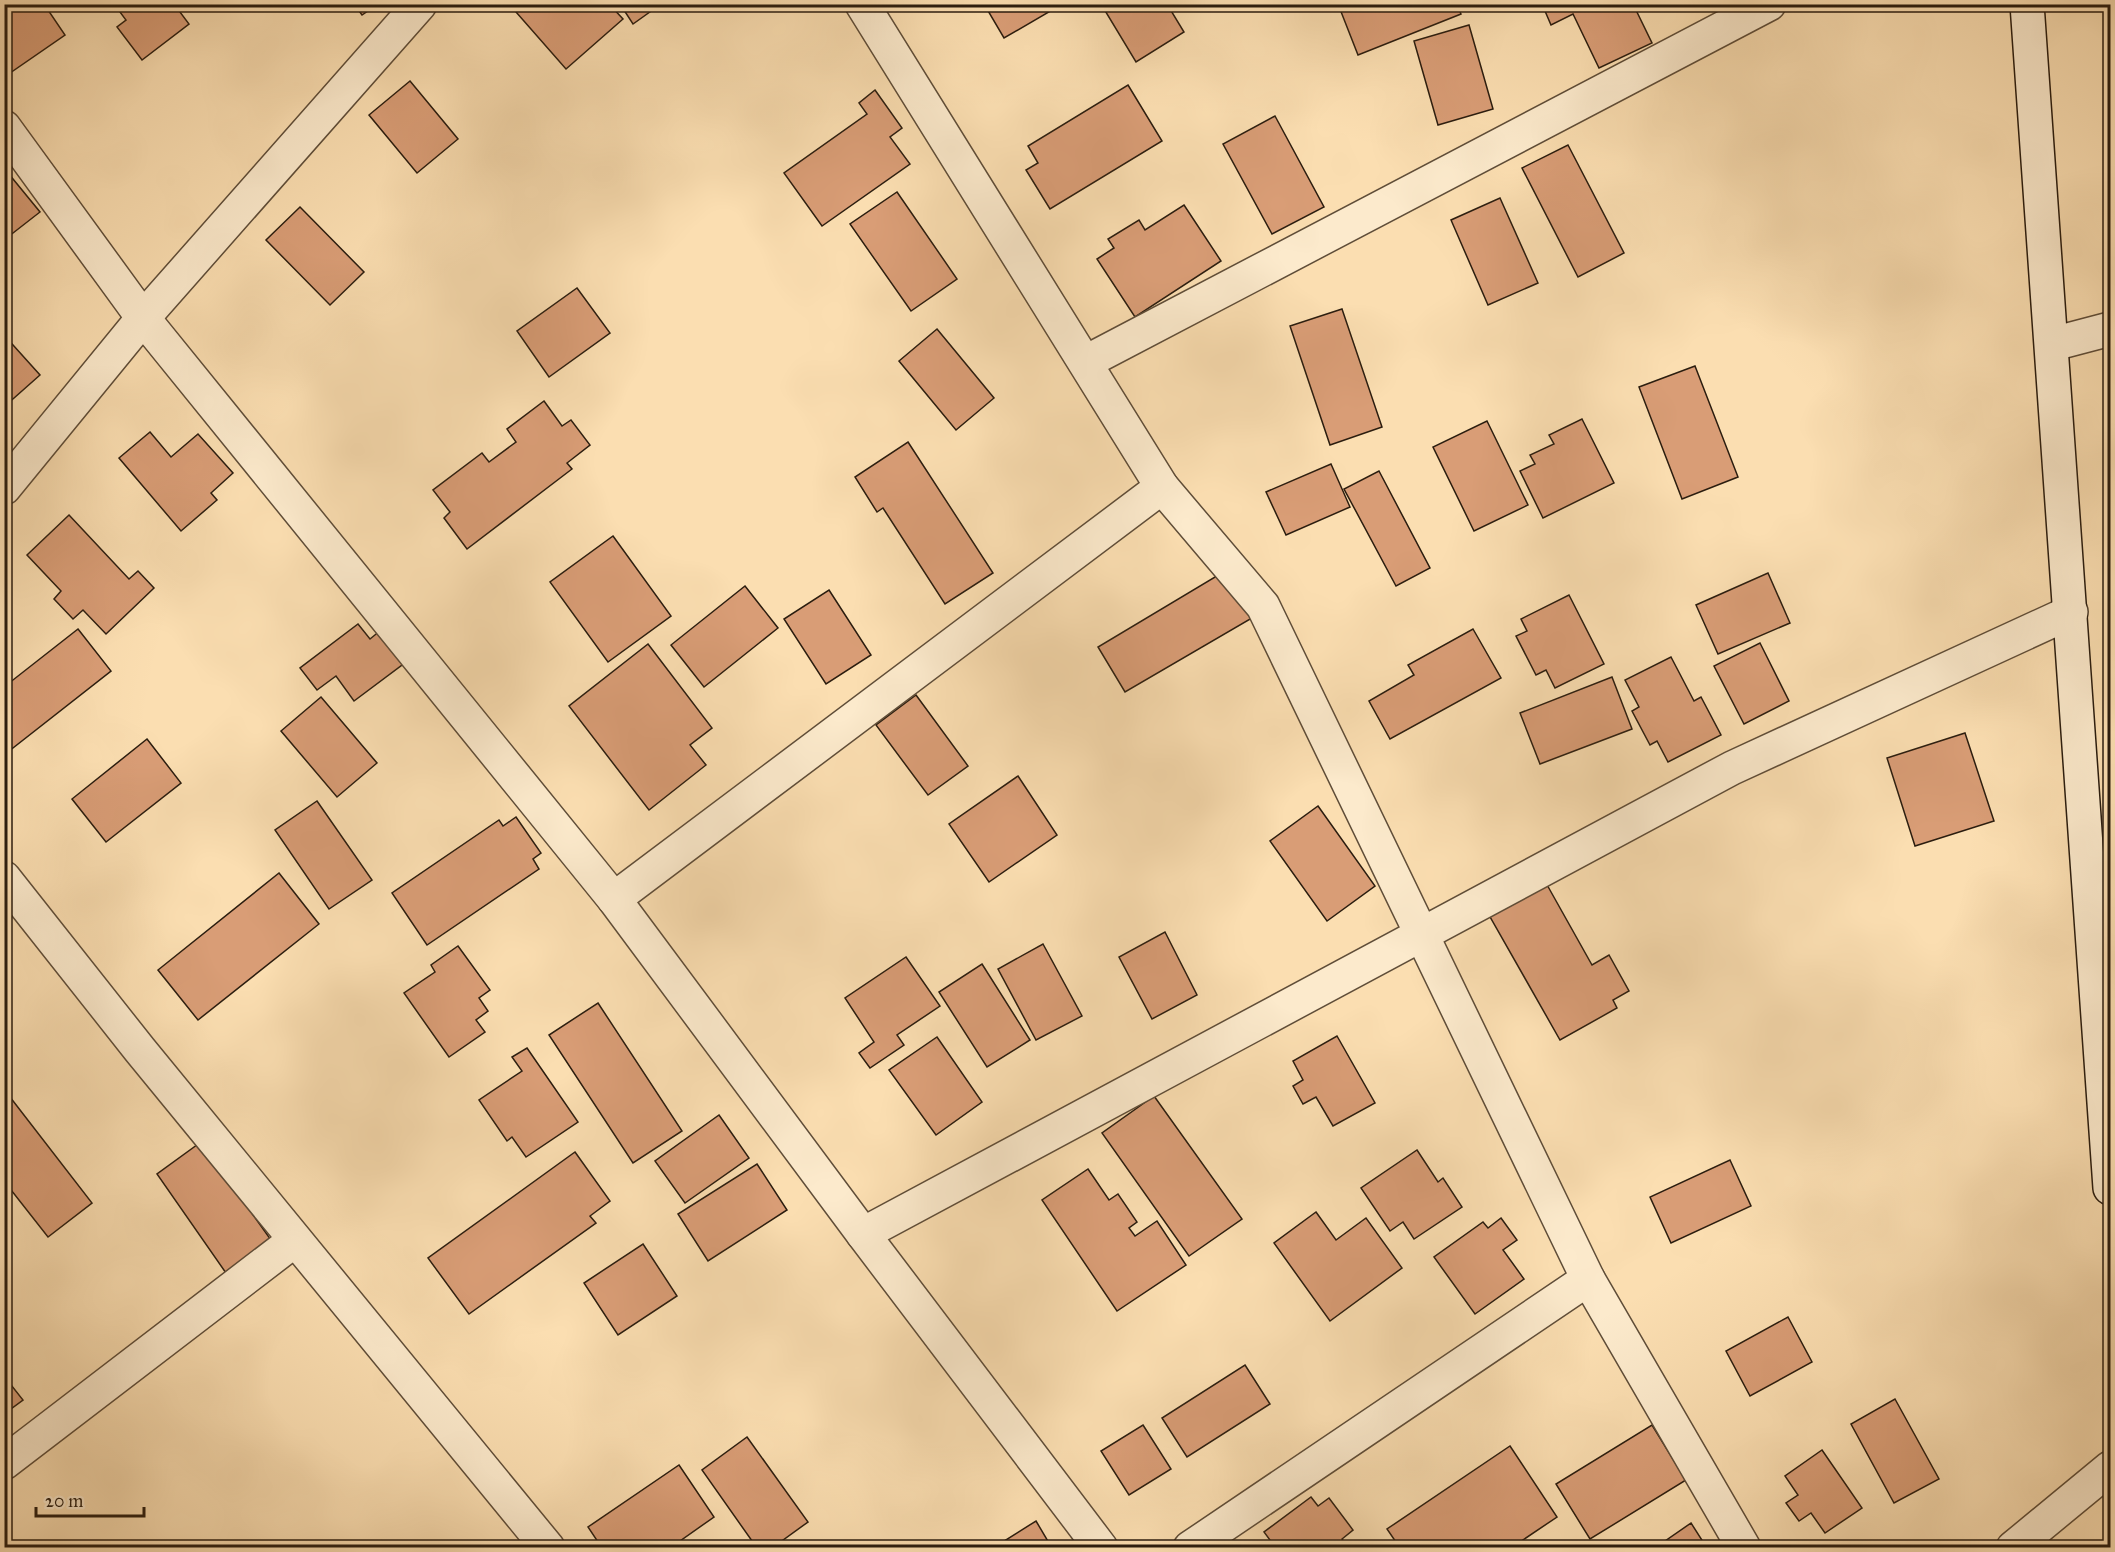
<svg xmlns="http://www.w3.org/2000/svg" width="2115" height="1552" font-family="'IM FELL Great Primer',serif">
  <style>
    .building { fill: #d99d76; stroke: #2b1d0f; stroke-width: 1.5 }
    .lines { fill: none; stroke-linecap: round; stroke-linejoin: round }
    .minor-casing { stroke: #5f4d38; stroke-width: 36 }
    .secondary-casing { stroke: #2b1d0f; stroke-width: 36 }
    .minor { stroke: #fceacc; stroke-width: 33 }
    .secondary { stroke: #fceacc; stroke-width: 33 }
  </style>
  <rect width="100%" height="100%" fill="#fbdeb1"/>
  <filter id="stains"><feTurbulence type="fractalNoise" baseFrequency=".00333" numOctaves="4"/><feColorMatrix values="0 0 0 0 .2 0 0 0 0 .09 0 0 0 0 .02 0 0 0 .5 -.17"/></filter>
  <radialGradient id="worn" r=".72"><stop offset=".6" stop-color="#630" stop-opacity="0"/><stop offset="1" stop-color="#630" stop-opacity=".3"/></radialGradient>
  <g class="building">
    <polygon points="20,4 44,4 65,35 10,73 4,65 4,15"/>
    <polygon points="114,4 174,4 189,24 142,60 117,27 126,20"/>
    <polygon points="354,4 378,4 362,15"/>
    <polygon points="509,4 609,4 623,19 566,69"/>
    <polygon points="620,4 661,4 633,24"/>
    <polygon points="984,4 1052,4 1054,9 1004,38"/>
    <polygon points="1101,4 1167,4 1184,32 1136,62"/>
    <polygon points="1338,4 1457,4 1461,14 1358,55"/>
    <polygon points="1542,4 1633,4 1652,43 1599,68 1573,14 1551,25"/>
    <polygon points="1469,25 1493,109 1438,125 1414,41"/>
    <polygon points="410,81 458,139 417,173 369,115"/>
    <polygon points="1128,85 1162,141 1050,209 1026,170 1038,163 1028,146"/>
    <polygon points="875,90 902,128 890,137 910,164 822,226 784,173 867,114 859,103"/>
    <polygon points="1275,116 1324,207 1272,234 1223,144"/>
    <polygon points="1568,145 1624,253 1578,277 1522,168"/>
    <polygon points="4,168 40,212 4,240"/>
    <polygon points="897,192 957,279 911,311 850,224"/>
    <polygon points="1500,198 1538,283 1488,305 1451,220"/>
    <polygon points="1184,205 1221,261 1135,317 1097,259 1114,248 1108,239 1139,220 1145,230"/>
    <polygon points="300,207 364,272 330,305 266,240"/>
    <polygon points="577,288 610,333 549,377 517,331"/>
    <polygon points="1342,309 1382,427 1330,445 1290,326"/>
    <polygon points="937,329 994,398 956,430 899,361"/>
    <polygon points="4,335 40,375 5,406 4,405"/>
    <polygon points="1695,366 1738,477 1682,499 1639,387"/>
    <polygon points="544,401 562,426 571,420 590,445 567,463 572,469 467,549 444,518 450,512 433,490 482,453 489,462 516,442 507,429"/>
    <polygon points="1582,419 1614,483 1543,518 1520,471 1535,464 1530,455 1554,444 1549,435"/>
    <polygon points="1487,421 1528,505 1474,531 1433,447"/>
    <polygon points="150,432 171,457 198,434 233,473 211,493 217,500 181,531 119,458"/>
    <polygon points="908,442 993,573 945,604 883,508 877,512 855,477"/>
    <polygon points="1331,464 1350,507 1286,535 1266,492"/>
    <polygon points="1379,471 1430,568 1396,586 1344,489"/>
    <polygon points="69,515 129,579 138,571 154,588 106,634 83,610 73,619 54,599 61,591 27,555"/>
    <polygon points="613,536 671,616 608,662 550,582"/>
    <polygon points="1225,571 1252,618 1125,692 1098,647"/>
    <polygon points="1768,573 1790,623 1718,654 1696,605"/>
    <polygon points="745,586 778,628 704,687 671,645"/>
    <polygon points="829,590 871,655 826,684 784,619"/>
    <polygon points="1569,595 1604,664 1555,688 1546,670 1536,675 1516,636 1527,631 1521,619"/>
    <polygon points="358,624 370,639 381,630 406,662 354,701 336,676 317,690 300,668"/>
    <polygon points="78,629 111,671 4,755 4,687"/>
    <polygon points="1473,629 1501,678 1390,739 1369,701 1414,675 1408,665"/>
    <polygon points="1760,643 1789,701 1744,724 1714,666"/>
    <polygon points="648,644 712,728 690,745 706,765 649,810 569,706"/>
    <polygon points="1671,657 1694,701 1701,697 1721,735 1668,762 1657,741 1650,745 1632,711 1639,707 1625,680"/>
    <polygon points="1612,677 1632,729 1540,764 1520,713"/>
    <polygon points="916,695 968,766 928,795 876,725"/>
    <polygon points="321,697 377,763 337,797 281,731"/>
    <polygon points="1965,733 1994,821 1915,846 1887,758"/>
    <polygon points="147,739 181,783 106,842 72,799"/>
    <polygon points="1018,776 1057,835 989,882 949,824"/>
    <polygon points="317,801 372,880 329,909 275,830"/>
    <polygon points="1318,806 1375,886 1327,921 1270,841"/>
    <polygon points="516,817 541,853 533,859 539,869 427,945 392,893 499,820 503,826"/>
    <polygon points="279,873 319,924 198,1020 158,970"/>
    <polygon points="1546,883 1592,965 1609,955 1629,991 1613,1000 1617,1008 1560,1040 1489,915"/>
    <polygon points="1165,932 1197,995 1152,1019 1119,957"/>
    <polygon points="1043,944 1082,1016 1036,1040 998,969"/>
    <polygon points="458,946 490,990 479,998 488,1011 476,1020 485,1032 449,1057 404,993 435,972 431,965"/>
    <polygon points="906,957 940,1006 897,1035 904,1045 870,1068 859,1053 874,1042 845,998"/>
    <polygon points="982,964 1030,1040 987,1067 939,992"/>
    <polygon points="598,1003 682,1131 633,1163 549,1035"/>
    <polygon points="1337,1036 1375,1103 1333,1126 1316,1097 1303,1104 1293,1086 1303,1080 1293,1061"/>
    <polygon points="937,1037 982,1102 936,1135 889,1070"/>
    <polygon points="527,1048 578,1122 526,1157 512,1137 507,1141 479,1100 522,1071 512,1057"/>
    <polygon points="1154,1096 1242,1219 1189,1256 1102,1133"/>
    <polygon points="10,1097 92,1203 48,1237 4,1181 4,1101"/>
    <polygon points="719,1115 749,1158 685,1203 655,1161"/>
    <polygon points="201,1142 271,1240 226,1273 157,1174"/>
    <polygon points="1417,1150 1438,1182 1443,1178 1462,1207 1414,1239 1403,1222 1390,1231 1361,1188"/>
    <polygon points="575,1152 610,1201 590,1216 596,1223 469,1314 428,1258"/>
    <polygon points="1730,1160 1751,1206 1671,1243 1650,1197"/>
    <polygon points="757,1164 787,1210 708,1261 678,1214"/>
    <polygon points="1088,1169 1109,1200 1118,1194 1137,1222 1129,1228 1135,1236 1157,1221 1186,1265 1117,1311 1042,1200"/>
    <polygon points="1316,1212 1336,1240 1366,1218 1402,1268 1330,1321 1274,1243"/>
    <polygon points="1501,1218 1517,1240 1503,1250 1524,1279 1475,1314 1434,1257 1483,1222 1488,1228"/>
    <polygon points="643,1244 677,1296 618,1335 584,1283"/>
    <polygon points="1788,1317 1812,1362 1750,1396 1726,1351"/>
    <polygon points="1245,1365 1270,1404 1187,1457 1162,1418"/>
    <polygon points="4,1376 23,1400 4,1414"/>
    <polygon points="1895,1399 1939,1479 1894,1503 1851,1424"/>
    <polygon points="1143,1425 1171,1469 1129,1495 1101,1451"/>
    <polygon points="1652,1425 1686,1480 1590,1539 1556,1484"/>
    <polygon points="747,1437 808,1522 772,1548 757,1548 702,1470"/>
    <polygon points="1510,1446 1557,1517 1511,1548 1400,1548 1387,1529"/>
    <polygon points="1822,1450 1862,1508 1825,1533 1811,1513 1799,1521 1786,1503 1798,1495 1785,1476"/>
    <polygon points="679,1465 714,1517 670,1548 602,1548 588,1527"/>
    <polygon points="1311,1497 1318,1506 1329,1498 1353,1530 1342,1539 1349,1548 1276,1548 1264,1532"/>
    <polygon points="1036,1521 1052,1548 993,1548"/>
    <polygon points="1691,1523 1707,1548 1655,1548"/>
  </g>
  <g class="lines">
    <defs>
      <g id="minor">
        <polyline points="862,4 1162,487 1263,606 1588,1279 1744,1548"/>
        <polyline points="4,127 143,318 614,899 863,1234 1101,1548"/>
        <polyline points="2053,344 2110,329"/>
        <polyline points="1086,362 1769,4"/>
        <polyline points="4,488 143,318 420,4"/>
        <polyline points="4,878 140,1050 548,1548"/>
        <polyline points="614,899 1162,487"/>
        <polyline points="863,1234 1732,768 2071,612"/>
        <polyline points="4,1463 295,1240"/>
        <polyline points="1190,1548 1588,1279"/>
        <polyline points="2013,1548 2110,1468"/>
      </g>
      <polyline id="secondary" points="2027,4 2110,1188"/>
    </defs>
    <use href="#minor" class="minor-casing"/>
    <use href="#secondary" class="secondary-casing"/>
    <use href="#minor" class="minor"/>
    <use href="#secondary" class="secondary"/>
  </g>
  <rect width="2115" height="1552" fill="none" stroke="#fbdeb1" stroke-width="24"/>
  <rect x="6" y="6" width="2103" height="1540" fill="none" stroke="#2b1d0f" stroke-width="3"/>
  <rect x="12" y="12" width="2091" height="1528" fill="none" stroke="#2b1d0f" stroke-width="1.5"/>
  <path d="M36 1507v9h108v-9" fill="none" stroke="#2b1d0f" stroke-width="3"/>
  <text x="45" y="1507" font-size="18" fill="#2b1d0f" stroke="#fceacc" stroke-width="4.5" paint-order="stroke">20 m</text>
  <rect width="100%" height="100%" filter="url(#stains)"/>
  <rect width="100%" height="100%" fill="url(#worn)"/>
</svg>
